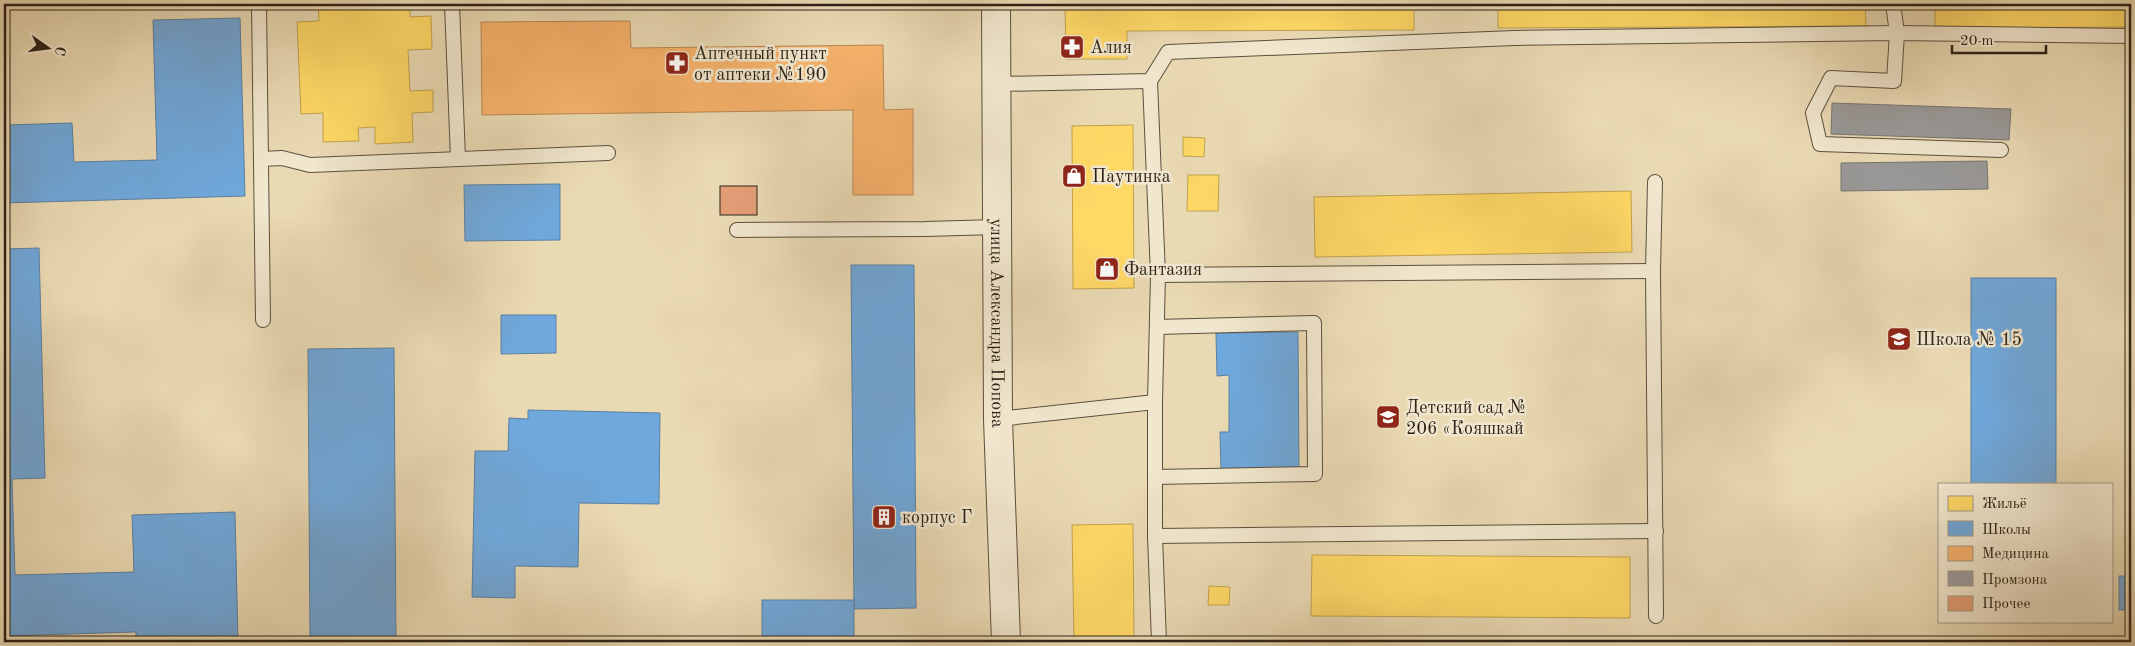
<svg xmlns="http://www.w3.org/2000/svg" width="2135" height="646" font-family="'Old Standard TT',serif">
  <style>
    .homes { fill: #ffd966; stroke: #c0a24e }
    .schools { fill: #6fa8dc; stroke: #5b80a1 }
    .health { fill: #f6b26b; stroke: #b98752 }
    .industry { fill: #999; stroke: #787572 }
    .building { fill: #e49e77; stroke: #2c2217 }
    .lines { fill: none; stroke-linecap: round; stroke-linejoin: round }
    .service-casing { stroke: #5c503e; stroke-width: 16 }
    .minor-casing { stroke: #5c503e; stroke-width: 30 }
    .service { stroke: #f1e7ce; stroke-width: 14 }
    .minor { stroke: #f1e7ce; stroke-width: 28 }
    .labels { text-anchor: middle; stroke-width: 5; stroke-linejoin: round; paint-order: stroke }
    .poi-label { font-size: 18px; fill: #2c2217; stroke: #f1e7ce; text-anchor: start }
    .street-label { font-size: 18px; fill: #2c2217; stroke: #f1e7ce }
  </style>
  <rect width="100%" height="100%" fill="#eadab4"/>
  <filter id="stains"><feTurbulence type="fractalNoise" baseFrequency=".004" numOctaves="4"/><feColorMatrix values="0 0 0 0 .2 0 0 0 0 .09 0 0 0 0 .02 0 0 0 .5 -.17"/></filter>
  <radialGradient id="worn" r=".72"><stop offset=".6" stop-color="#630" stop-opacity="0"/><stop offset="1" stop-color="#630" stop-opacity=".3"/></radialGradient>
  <g class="homes">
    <polygon points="318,4 410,4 410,17 431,16 432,49 408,50 410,91 433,90 433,112 412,113 413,142 375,144 375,127 358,128 359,141 323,142 323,113 301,114 297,22 319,21"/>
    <polygon points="1065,4 1414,4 1414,30 1127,31 1127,59 1066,59"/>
    <polygon points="1498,4 1865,4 1866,26 1498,28"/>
    <polygon points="1935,4 2131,4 2131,27 1935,28"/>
    <polygon points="1133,125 1134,288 1073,289 1072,126"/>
    <polygon points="1183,137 1205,138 1204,157 1183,156"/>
    <polygon points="1188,175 1219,175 1218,211 1187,211"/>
    <polygon points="1631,191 1632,252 1315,257 1314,197"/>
    <polygon points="1133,524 1134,642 1074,642 1072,525"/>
    <polygon points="1312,555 1630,557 1630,618 1311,616"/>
    <polygon points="1209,586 1230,587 1229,605 1208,605"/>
  </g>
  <g class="schools">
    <polygon points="240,18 245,196 4,203 4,125 72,123 74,162 157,160 153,20"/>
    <polygon points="560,184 560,240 465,241 464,185"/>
    <polygon points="39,248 45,478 12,479 15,575 134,572 132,515 235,512 238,642 136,642 136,632 4,636 4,249"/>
    <polygon points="851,265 914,265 916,608 854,609"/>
    <rect x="1971" y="278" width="85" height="207"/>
    <polygon points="501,315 556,315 556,353 501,354"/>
    <polygon points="1298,332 1299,469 1221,470 1220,432 1229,432 1229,375 1217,376 1216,333"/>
    <polygon points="394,348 396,642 310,642 308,349"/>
    <polygon points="528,410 660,413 659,504 579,503 578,567 515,566 515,598 472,597 475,451 508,451 509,418 528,419"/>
    <rect x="2119" y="576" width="12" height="34"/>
    <rect x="762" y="600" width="92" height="42"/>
  </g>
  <polygon class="health" points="630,21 631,48 883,45 884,110 913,109 913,195 853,195 853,110 482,115 481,22"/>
  <g class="industry">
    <polygon points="1832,103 2011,109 2009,140 1831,134"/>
    <polygon points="1987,161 1988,189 1841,191 1841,163"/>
  </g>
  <rect class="building" x="720" y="186" width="37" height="29"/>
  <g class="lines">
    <defs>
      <g id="service">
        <polyline points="259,4 263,320"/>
        <polyline points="452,4 458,159"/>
        <polyline points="1893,4 1897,33 1894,81 1831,78 1813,113 1820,144 2001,150"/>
        <polyline points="1150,81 1158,275 1155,402"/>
        <polyline points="997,84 1150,81 1168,52 1514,38 1897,33 2131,36"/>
        <polyline points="261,159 282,158 310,165 608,153"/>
        <polyline points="1655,182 1653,271 1656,616"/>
        <polyline points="737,230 925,229 997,227"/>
        <polyline points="1158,275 1653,271"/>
        <polyline points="998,419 1155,402 1155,536 1159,642"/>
        <polyline points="1155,477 1315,474 1314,323 1157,327"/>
        <polyline points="1155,536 1656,531"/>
      </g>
      <g id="minor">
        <path id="s1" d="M 996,4 L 998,419 L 1006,642"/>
      </g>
    </defs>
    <use href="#service" class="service-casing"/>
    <use href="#minor" class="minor-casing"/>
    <use href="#service" class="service"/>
    <use href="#minor" class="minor"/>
  </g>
  <defs>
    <symbol id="pharmacy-square" viewBox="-11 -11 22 22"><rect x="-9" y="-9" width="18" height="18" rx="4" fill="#8f2418" stroke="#f1e7ce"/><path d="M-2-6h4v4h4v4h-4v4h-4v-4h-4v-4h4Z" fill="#fff"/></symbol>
    <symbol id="shop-square" viewBox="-11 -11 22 22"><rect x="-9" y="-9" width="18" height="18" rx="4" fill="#8f2418" stroke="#f1e7ce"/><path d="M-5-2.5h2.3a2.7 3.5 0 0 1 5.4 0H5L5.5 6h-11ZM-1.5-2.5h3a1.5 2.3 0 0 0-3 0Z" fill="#fff"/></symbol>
    <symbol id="school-square" viewBox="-11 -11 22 22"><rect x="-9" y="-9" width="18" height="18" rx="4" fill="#8f2418" stroke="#f1e7ce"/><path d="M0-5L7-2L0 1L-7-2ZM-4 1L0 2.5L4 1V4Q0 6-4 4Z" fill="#fff"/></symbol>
    <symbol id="building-square" viewBox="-11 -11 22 22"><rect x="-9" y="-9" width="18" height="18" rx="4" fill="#8f2418" stroke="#f1e7ce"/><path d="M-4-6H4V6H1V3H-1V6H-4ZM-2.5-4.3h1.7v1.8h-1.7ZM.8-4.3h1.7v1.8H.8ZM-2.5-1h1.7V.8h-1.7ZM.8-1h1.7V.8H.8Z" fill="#fff"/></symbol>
  </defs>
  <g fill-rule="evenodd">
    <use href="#pharmacy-square" x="1058" y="33" width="28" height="28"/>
    <use href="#pharmacy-square" x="663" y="49" width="28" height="28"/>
    <use href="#shop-square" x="1060" y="162" width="28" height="28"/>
    <use href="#shop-square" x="1093" y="255" width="28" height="28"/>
    <use href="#school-square" x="1885" y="325" width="28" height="28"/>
    <use href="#school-square" x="1374" y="403" width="28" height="28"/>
    <use href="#building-square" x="870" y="503" width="28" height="28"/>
  </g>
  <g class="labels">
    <g class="poi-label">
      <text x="1090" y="53">Алия</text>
      <text x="694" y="59">Аптечный пункт<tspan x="694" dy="21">от аптеки №190</tspan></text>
      <text x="1092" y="182">Паутинка</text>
      <text x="1124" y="275">Фантазия</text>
      <text x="1916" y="345">Школа № 15</text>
      <text x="1406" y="413">Детский сад №<tspan x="1406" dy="21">206 «Кояшкай</tspan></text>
      <text x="902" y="523">корпус Г</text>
    </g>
    <g class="street-label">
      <text dy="6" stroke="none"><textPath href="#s1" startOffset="319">улица Александра Попова</textPath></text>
    </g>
  </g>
  <rect width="2135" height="646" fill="none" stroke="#eadab4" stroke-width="20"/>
  <rect x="5" y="5" width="2125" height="636" fill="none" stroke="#2c2217" stroke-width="2.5"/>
  <rect x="10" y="10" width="2115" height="626" fill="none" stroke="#2c2217"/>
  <rect x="1938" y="483" width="175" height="140" fill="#f1e7ce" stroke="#a29885"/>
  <rect x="1948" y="496" width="25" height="15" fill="#ffd966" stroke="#a29885"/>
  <text x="1982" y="508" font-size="15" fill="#2c2217">Жильё</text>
  <rect x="1948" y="521" width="25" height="15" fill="#6fa8dc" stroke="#a29885"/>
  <text x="1982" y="534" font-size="15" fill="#2c2217">Школы</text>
  <rect x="1948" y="546" width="25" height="15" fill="#f6b26b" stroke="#a29885"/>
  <text x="1982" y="558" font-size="15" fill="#2c2217">Медицина</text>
  <rect x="1948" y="571" width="25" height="15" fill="#999999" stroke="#a29885"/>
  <text x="1982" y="584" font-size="15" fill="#2c2217">Промзона</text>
  <rect x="1948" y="596" width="25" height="15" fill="#e49e77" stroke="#a29885"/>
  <text x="1982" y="608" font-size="15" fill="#2c2217">Прочее</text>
  <g transform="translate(48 48) rotate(104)" stroke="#f1e7ce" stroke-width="4" paint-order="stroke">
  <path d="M0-4L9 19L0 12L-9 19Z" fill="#2c2217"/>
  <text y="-8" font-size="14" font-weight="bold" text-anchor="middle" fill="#2c2217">С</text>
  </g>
  <path d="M1952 45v8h94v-8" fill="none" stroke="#2c2217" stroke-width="2.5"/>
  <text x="1960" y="45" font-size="15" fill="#2c2217" stroke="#f1e7ce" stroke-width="4" paint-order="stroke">20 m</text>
  <rect width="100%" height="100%" filter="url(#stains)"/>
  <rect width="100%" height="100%" fill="url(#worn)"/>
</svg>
